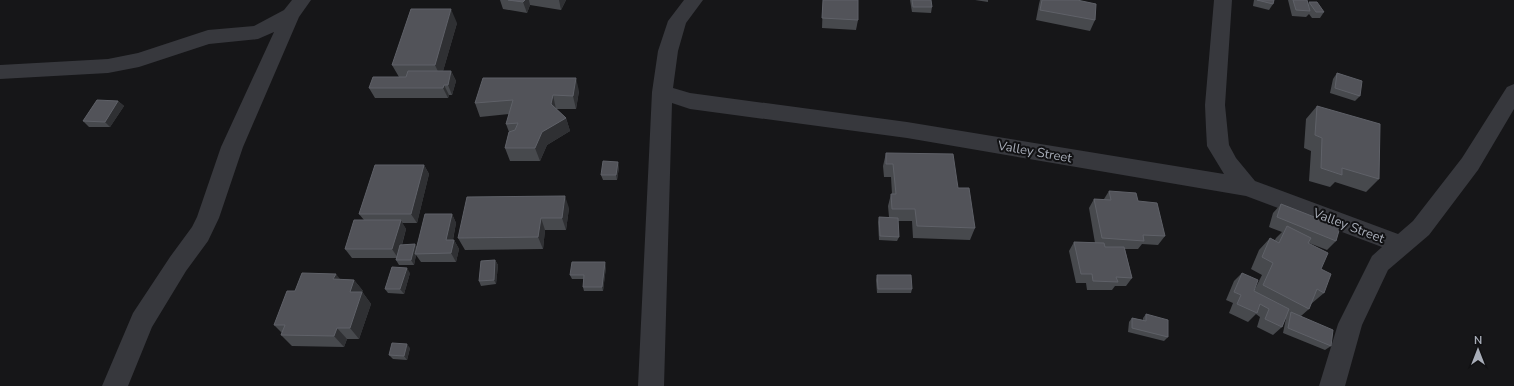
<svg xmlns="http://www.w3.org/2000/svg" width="1514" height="386" font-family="'Nunito Sans',sans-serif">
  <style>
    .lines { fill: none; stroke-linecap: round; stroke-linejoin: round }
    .street { fill: #37383d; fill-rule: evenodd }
    .wall { fill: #47494d }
    .shaded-wall { fill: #2f3033 }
    .building { fill: #525359; stroke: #5f6168 }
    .labels { text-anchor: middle; stroke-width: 4; stroke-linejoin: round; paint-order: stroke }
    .street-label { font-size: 13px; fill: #a8adb8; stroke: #111113 }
  </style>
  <rect width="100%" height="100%" fill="#161618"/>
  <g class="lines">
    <g class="street">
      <polygon points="292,0 311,0 299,17 243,147 219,218 208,241 186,271 152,327 128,386 102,386 133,313 170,257 192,227 197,217 221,147 274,32 258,39 209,44 139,67 108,73 0,79 0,65 108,59 138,53 208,30 254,26 284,10"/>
      <polygon points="684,0 703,0 686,23 678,51 673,88 690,93 907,122 1224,174 1207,146 1206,128 1205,105 1214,0 1232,0 1225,105 1229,145 1236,158 1255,181 1398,234 1413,221 1462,158 1507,87 1514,84 1514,109 1478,170 1429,235 1388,270 1362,325 1345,386 1319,386 1338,324 1372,256 1382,247 1246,196 907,138 690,109 672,103 664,386 638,386 652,92 658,51 668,21"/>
    </g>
  </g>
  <g class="wall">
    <polygon points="500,0 566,0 561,10 530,5 527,13 503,9"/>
    <polygon points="823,0 858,20 856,30 822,28"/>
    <polygon points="910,0 931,0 932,7 931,13 912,12"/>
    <polygon points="975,0 988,0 988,2"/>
    <polygon points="1040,0 1077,0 1095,20 1090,31 1036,20 1039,4"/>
    <polygon points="1254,0 1274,0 1273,4 1269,10 1253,6"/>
    <polygon points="1288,0 1307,0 1308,4 1309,2 1324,12 1320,18 1312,18 1309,14 1306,17 1292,16"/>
    <polygon points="457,23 443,71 451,71 456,81 452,95 449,95 448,98 375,98 369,88 399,77 392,65"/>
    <polygon points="1337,73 1360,96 1355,101 1330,93 1333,79"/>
    <polygon points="579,91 576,109 556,109 566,118 570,131 547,145 540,161 510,161 505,148 509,132 506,124 509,114 480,117 475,103"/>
    <polygon points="118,101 124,106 110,127 89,127 83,121"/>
    <polygon points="1317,106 1379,179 1366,192 1335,182 1330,187 1309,181 1311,151 1304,148 1306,119"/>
    <polygon points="886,153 958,188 975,228 970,240 913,238 912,221 898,221 899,237 897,241 879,240 878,222 879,217 889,217 888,206 891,194 892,194 891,177 884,177 883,166"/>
    <polygon points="424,165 429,174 417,223 402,223 406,229 402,245 415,244 417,247 452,214 456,223 453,240 454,240 459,249 456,262 421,262 416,255 414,265 399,265 396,260 396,258 352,258 345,249 364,220 359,214"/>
    <polygon points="619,167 617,180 603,180 601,175"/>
    <polygon points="1109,191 1138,201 1165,236 1158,245 1142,244 1138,249 1125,249 1132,278 1126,286 1115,286 1112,290 1087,290 1086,283 1076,283 1069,251 1074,242 1095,243 1089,208 1094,199 1104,199"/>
    <polygon points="1281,204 1336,241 1327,250 1309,243 1308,243 1321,269 1324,293 1311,304 1309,309 1301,316 1331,346 1325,350 1283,333 1286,318 1282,327 1273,335 1257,327 1260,317 1256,314 1248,322 1229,313 1233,303 1226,300 1234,281 1242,273 1254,291 1262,275 1251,269 1259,250 1270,238 1275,240 1276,238 1282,232 1269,227 1273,213"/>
    <polygon points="569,208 566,230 545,230 543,249 465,250 458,238"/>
    <polygon points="495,260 498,265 496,284 481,286 479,281"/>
    <polygon points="606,267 603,291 584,291 583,287 584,279 572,279 570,275"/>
    <polygon points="410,273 404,294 388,293 385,289"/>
    <polygon points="877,275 912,289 911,293 877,293 876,280"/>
    <polygon points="340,279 354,280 363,291 363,293 371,304 359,339 347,339 344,347 292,346 281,335 282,333 274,325 295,291"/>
    <polygon points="1146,314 1168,337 1164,341 1128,332 1129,322 1132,318 1143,320 1143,318"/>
    <polygon points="410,348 407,360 393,359 389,355"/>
  </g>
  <g class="shaded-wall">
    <polygon points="525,0 529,0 530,5 527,13 523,2"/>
    <polygon points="559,0 566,0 561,10"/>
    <polygon points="451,9 457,23 441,78 435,65"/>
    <polygon points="451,71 456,81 452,95 448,85"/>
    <polygon points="576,78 579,91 576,109 573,96"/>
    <polygon points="444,85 449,95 448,98 443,88"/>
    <polygon points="553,95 556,109 551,104"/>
    <polygon points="118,101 124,106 110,127 105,122"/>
    <polygon points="566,118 570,131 547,145 540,161 535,148 542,132"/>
    <polygon points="618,162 619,167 617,180 616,175"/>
    <polygon points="424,165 429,174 417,223 411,214"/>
    <polygon points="565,196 569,208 566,230 562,218"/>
    <polygon points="452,214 456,223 451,249 446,240"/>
    <polygon points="541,218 545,230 543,249 538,237"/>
    <polygon points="401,220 406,229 398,258 392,249"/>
    <polygon points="454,240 459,249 456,262 451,253"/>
    <polygon points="415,244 418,249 415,254 416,255 414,265 411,260"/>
    <polygon points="495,260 498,265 496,284 494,280"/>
    <polygon points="605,262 606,267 603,291 602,287"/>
    <polygon points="407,268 410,273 404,294 400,289"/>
    <polygon points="336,274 345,285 333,279"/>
    <polygon points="354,280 363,291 363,293 371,304 359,339 350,328 350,292"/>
    <polygon points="337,328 347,339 344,347 334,336"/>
    <polygon points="407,344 410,348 407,360 404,356"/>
  </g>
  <g class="building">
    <polygon points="508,0 525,0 523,2"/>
    <polygon points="823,0 858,0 858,20 822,18"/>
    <polygon points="912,0 931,0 932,7 913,7"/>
    <polygon points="1042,0 1077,0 1096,4 1095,20 1040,10"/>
    <polygon points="1257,0 1274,0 1273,4"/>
    <polygon points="1293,0 1307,0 1310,11 1296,10"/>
    <polygon points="1309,2 1317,2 1324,12 1316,12"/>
    <polygon points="411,9 451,9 435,65 392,65"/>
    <polygon points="408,71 451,71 448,85 444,85 443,88 369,88 373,77 406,77"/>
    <polygon points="1337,73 1362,81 1360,96 1335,88"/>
    <polygon points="483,78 576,78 573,96 553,95 551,104 566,118 542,132 535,148 505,148 509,132 515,130 518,123 506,124 513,100 475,103"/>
    <polygon points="97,100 118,101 105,122 83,121"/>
    <polygon points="1317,106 1380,124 1379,179 1342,168 1342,175 1321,168 1322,138 1315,135"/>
    <polygon points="886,153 953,154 958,188 969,188 975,228 917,226 915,209 892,209 891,194 896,194 893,164 886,164"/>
    <polygon points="603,161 618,162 616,175 601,175"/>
    <polygon points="375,165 424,165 411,214 359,214"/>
    <polygon points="1109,191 1136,193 1138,201 1157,203 1165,236 1143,235 1144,241 1102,238 1094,199 1111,200"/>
    <polygon points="565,196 562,218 541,218 538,237 458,238 467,197"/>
    <polygon points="1281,204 1340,227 1336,241 1277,217"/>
    <polygon points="425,214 452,214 446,240 454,240 451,253 415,254"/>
    <polygon points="879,217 898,218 899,237 880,236"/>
    <polygon points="354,220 401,220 392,249 345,249"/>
    <polygon points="1287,226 1311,238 1308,243 1328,253 1321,269 1331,274 1324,293 1317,289 1309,309 1263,285 1273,263 1262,257 1270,238 1279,243"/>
    <polygon points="1074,242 1104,243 1105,247 1124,247 1132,278 1116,277 1118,282 1093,281 1092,274 1081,274"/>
    <polygon points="415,244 411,260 396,260 400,245"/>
    <polygon points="495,260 494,280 479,281 481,261"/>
    <polygon points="572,262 605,262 602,287 583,287 584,275 570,275"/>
    <polygon points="392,267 407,268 400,289 385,289"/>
    <polygon points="302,273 336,274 333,279 354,280 350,292 362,292 350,328 337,328 334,336 281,335 285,325 274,325 287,291 295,291"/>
    <polygon points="1242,273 1258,280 1254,291 1289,309 1282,327 1265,319 1269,309 1260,304 1257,313 1237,304 1241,295 1234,292"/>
    <polygon points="877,275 911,275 912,289 878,289"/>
    <polygon points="1291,312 1333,330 1331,346 1288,328"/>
    <polygon points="1146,314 1168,320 1168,337 1132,328 1132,318 1146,321"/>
    <polygon points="392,343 407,344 404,356 389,355"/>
  </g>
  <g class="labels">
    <g class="street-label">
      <text transform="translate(1035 151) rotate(10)" y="5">Valley Street</text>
      <text transform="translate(1349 225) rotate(21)" y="5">Valley Street</text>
    </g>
  </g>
  <g transform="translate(1478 350)" stroke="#111113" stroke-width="3" paint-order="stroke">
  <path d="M0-3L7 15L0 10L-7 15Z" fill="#a8adb8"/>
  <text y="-6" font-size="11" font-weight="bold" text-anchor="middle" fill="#a8adb8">N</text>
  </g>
</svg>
